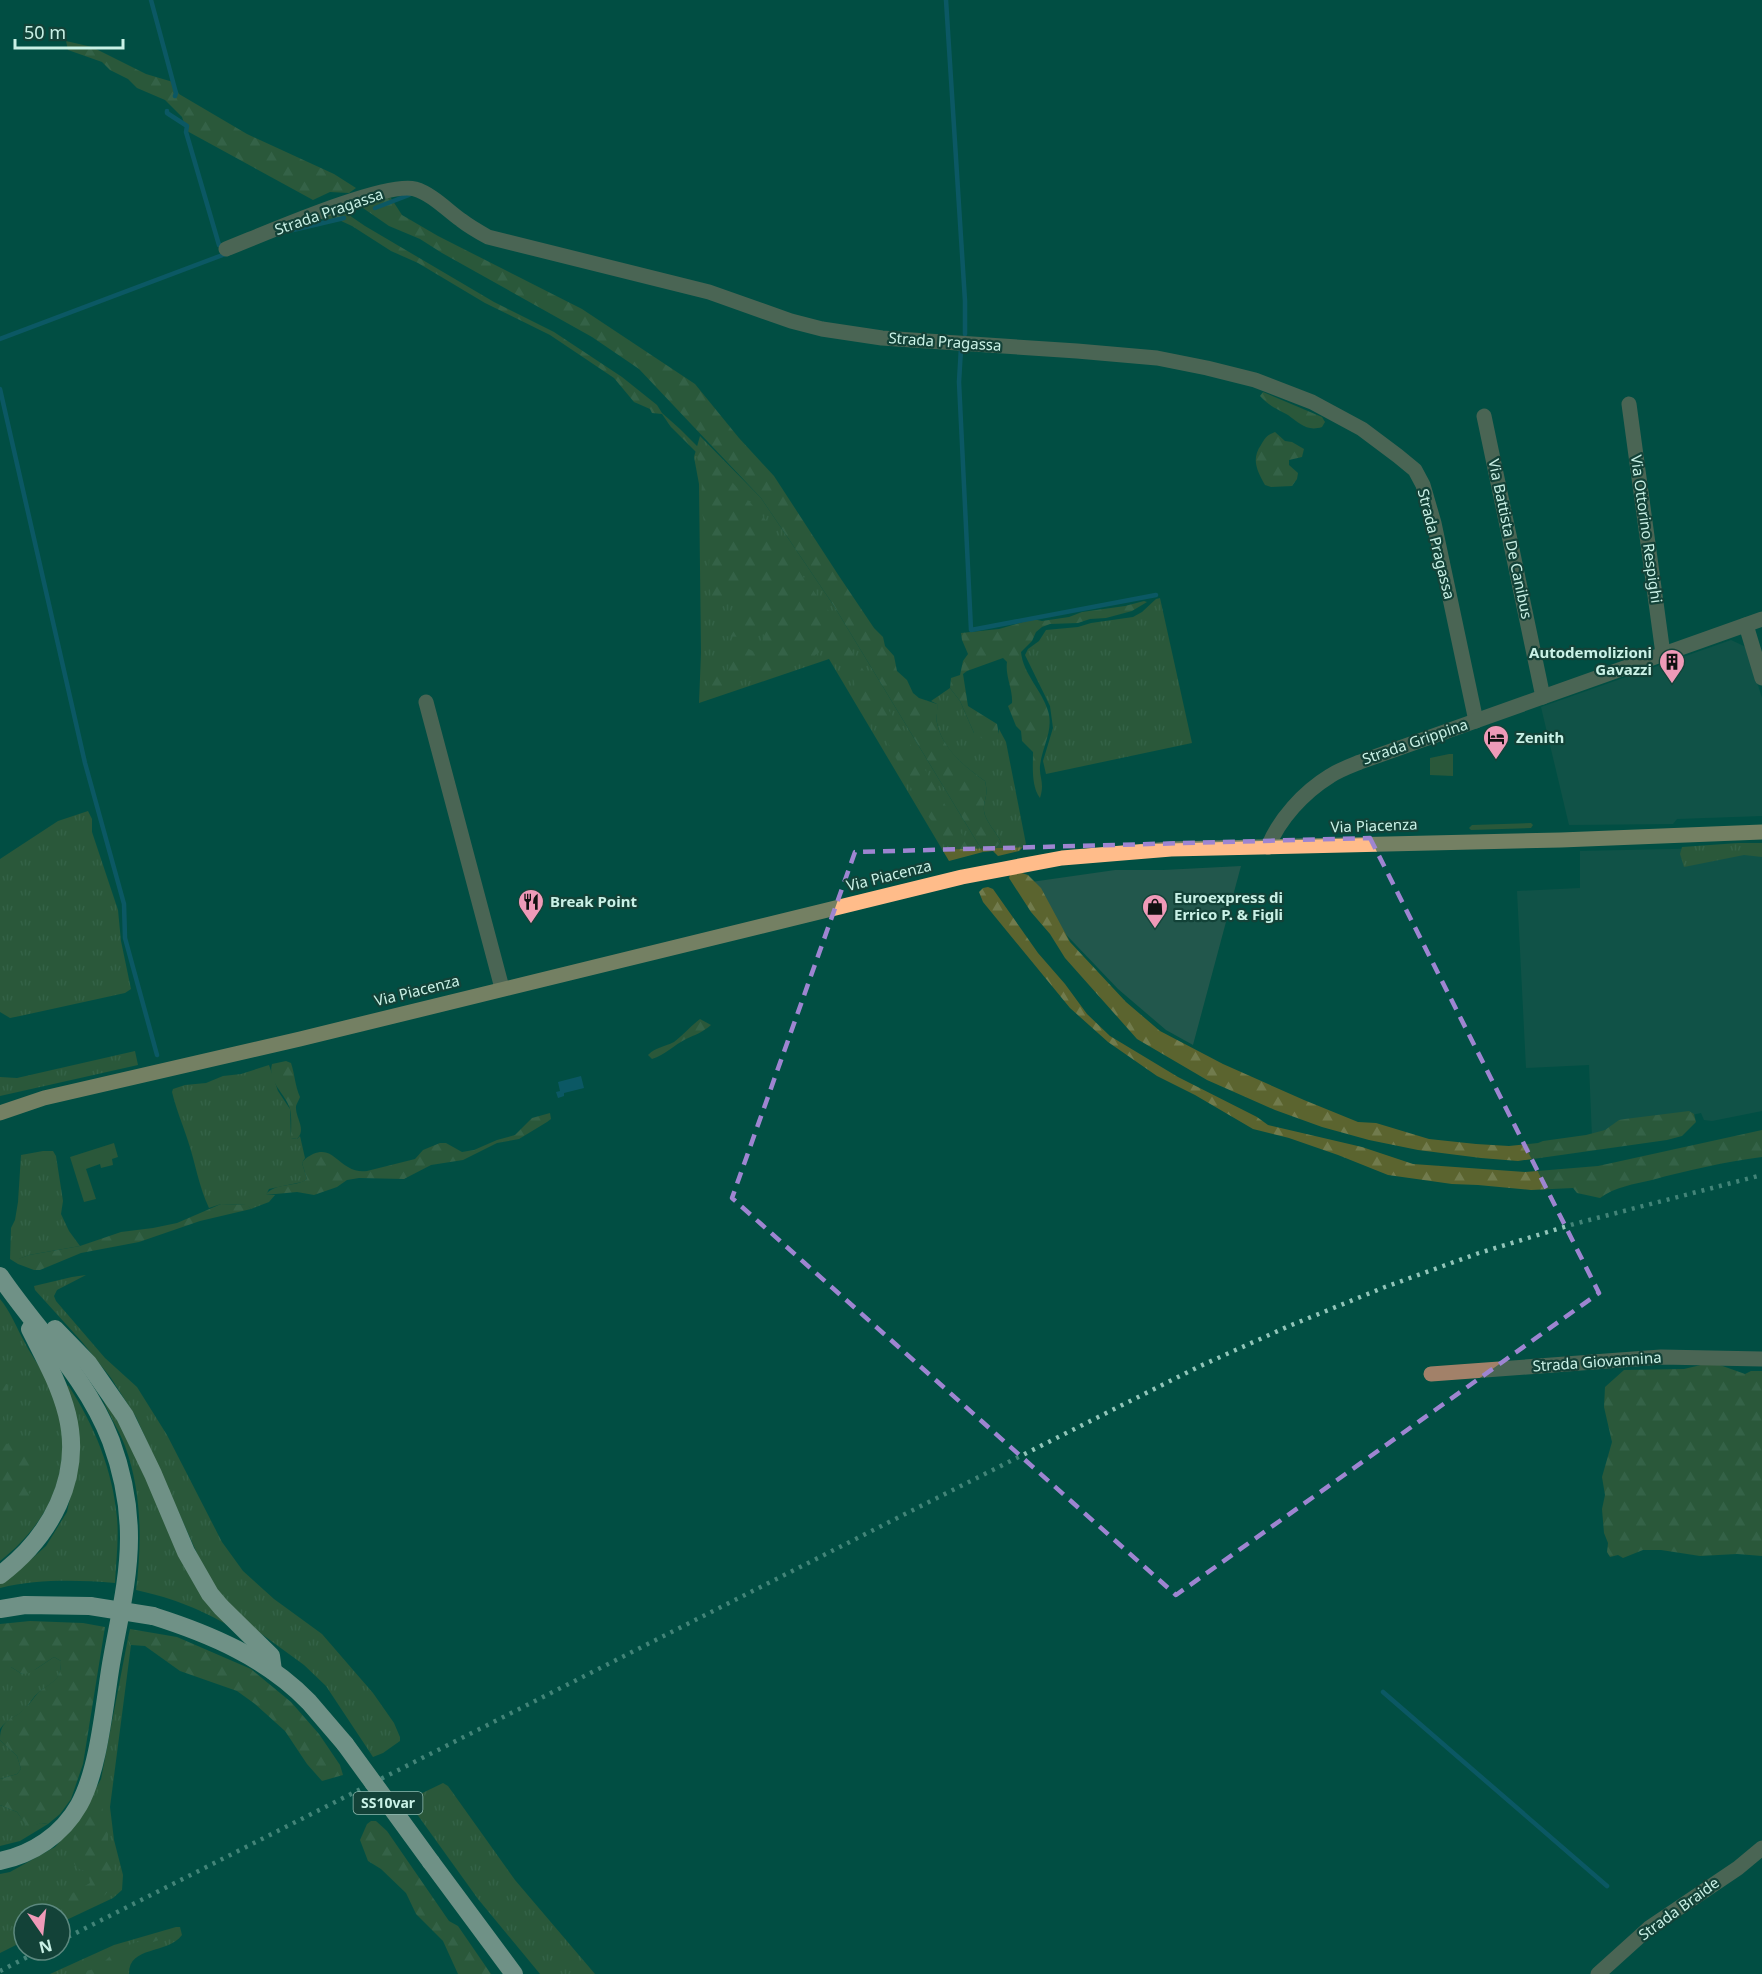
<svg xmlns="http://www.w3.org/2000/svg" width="1762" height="1974" font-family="'Noto Sans',sans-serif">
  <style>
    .built { fill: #22574c }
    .grass { fill: url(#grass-tufts) }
    .forest { fill: url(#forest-firs) }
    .garden { fill: #5b642f }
    .water { fill: #18648c }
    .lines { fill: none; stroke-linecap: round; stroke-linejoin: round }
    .stream { stroke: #18648c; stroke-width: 4.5 }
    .minor { stroke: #a28169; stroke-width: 15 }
    .major { stroke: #ffbc8a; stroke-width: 15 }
    .highway { stroke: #f4e3d8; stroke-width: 18 }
    .rail { stroke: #92c5b9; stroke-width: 4.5; stroke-dasharray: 3 6; stroke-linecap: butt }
    .highway-bridge { stroke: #f4e3d8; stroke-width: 18 }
    .marked { fill: none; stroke: #9e85d1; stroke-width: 4.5; stroke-dasharray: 12 8; stroke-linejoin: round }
    .labels { text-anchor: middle; stroke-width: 4.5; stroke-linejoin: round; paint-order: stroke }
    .shield { fill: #134238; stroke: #92bcb2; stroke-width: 1.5 }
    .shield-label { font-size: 14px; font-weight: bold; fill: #c9f1e6 }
    .street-label { font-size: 15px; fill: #c9f1e6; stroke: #134238 }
    .poi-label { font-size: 15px; font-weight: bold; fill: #c9f1e6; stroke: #134238; text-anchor: start }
  </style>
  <defs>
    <pattern id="grass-tufts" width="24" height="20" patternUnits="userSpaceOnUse" patternTransform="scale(1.5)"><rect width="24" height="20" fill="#5b642f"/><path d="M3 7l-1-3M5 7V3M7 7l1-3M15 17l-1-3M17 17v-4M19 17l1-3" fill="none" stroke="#717b4d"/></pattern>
    <pattern id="forest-firs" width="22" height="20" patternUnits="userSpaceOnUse" patternTransform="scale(1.5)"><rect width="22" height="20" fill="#5b642f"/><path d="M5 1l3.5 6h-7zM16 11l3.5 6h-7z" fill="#717b4d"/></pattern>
  </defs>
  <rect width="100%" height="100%" fill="#014f43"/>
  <g class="built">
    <polygon points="1731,640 1746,647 1762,698 1762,816 1677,819 1673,824 1569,825 1541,707"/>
    <polygon points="1762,847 1762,1111 1712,1121 1704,1120 1701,1113 1592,1137 1589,1065 1526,1068 1517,891 1580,888 1580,851"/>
    <polygon points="1241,866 1193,1045 1166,1030 1118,989 1054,922 1031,882 1115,870 1163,870"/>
  </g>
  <g class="grass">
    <polygon points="700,436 761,498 834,606 983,852 949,861 829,659 699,703 701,653 699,484 694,457"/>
    <polygon points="1160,598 1192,743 1046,774 1043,761 1053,728 1050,706 1025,655 1028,649 1039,641 1046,630 1078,627 1091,623 1133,617 1142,612 1156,599"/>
    <path d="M 950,688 L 960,701 L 974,733 L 999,734 L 999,729 L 1006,742 L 1026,844 L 1019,851 L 998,856 L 993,851 L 1001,842 C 997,833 985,821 984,811 C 983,799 989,797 985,781 C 965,767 942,749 937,723 C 935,717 938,711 937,704 L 931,701 Z"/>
    <polygon points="88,811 92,819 92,832 118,910 121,941 131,989 125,993 20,1016 10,1018 0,1012 0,859 58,821"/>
    <polygon points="1738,843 1762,843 1762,857 1744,855 1684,867 1680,854 1682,847"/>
    <polygon points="135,1051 138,1065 0,1096 0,1077 17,1078"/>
    <path d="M 269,1065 L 278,1091 L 290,1109 L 291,1138 L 297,1139 L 300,1136 L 305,1158 L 302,1163 L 307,1179 L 302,1182 L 269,1189 L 266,1195 L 275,1195 L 269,1202 L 251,1209 L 246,1205 L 221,1204 L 209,1208 C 198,1184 196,1165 188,1141 C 183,1125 176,1109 172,1092 L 173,1089 L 185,1085 L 206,1083 L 223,1076 L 241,1074 Z"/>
    <polygon points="43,1151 53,1151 56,1156 63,1201 61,1214 69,1231 80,1246 29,1255 19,1259 18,1264 10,1259 11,1228 15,1220 18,1202 21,1155"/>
    <polygon points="86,1275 57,1290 54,1296 56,1301 105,1358 137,1387 167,1435 222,1542 243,1571 274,1599 322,1634 373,1693 394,1723 400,1737 400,1741 383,1753 373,1757 326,1686 304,1665 245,1622 215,1588 200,1560 136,1417 111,1378 83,1343 35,1290 34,1286 72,1277"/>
    <path d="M 0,1299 C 11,1312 17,1329 25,1343 C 33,1359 46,1374 52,1391 C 78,1458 55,1518 0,1561 Z"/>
    <path d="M 68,1385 C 94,1424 113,1471 117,1518 C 119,1539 116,1562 115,1583 C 77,1580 38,1579 0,1588 L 0,1583 L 19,1570 L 46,1546 L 67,1512 L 79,1457 L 66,1388 Z"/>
    <path d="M 100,1390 L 235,1629 C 200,1609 176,1599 136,1590 C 142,1543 142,1492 125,1446 C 118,1427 105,1410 100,1390 Z"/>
    <polygon points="128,1638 131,1645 110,1807 114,1840 123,1875 122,1890 113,1898 60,1923 60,1914 24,1914 24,1941 0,1953 0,1874 10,1872 55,1847 76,1824 101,1779"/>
    <path d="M 54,1657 L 61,1661 C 61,1682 52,1681 38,1693 C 33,1697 30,1703 26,1708 C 17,1717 7,1719 0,1729 L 0,1667 L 11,1667 L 22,1674 L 36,1669 Z"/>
    <polygon points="0,1740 17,1756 21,1769 17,1774 0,1779"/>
    <polygon points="443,1783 448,1786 515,1880 595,1974 540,1974 478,1899 409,1803 410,1799"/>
    <polygon points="0,1805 17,1812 28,1827 41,1823 48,1824 20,1841 0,1846"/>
    <path d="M 176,1927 L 180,1927 L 182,1935 C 167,1955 129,1945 129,1974 L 50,1974 L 114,1945 Z"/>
  </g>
  <g class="forest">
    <polygon points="66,41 92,47 146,74 173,82 179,94 247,134 334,174 356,188 349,193 330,192 313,200 187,131 182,117 165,100 137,88 128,79 110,70 102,62 68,50"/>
    <path d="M 389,195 L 402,215 L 438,236 L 582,309 L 695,384 L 739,438 L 774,476 L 839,576 L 874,628 L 883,637 L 885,646 L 894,656 L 897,671 L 907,680 L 913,693 L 919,698 L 937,704 C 939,711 935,716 937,723 C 942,748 965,767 985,781 C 989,797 983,799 984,811 C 985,821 997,833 1001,842 L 993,851 L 983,852 L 834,606 L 761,498 L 639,369 L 592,337 L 442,253 L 420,239 L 389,226 L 360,206 Z"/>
    <path d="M 341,212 L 346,213 L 365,226 L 494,302 L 554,332 L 622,377 L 657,405 L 662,413 L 680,429 L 725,474 L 771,526 L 807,583 L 836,620 L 842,636 L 915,752 L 964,838 L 972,849 L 972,851 L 959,854 L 947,845 L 941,833 L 921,807 L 879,725 L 869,716 L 861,702 L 852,676 L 831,651 L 821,651 L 808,660 L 790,663 L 766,673 L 735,681 L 715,690 L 709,688 L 707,671 L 724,673 L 728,669 L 730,659 L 738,654 L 740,649 C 749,646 756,653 763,660 L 768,658 L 770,653 L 762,645 L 765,629 L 753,631 L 741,637 L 725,636 L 725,634 L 728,628 L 751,614 L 749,599 L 746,597 L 732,601 L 720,608 L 713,601 L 710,590 L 712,582 L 709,565 L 710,549 L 704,532 L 705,526 L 701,508 L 702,478 L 696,452 L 671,427 L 662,414 L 652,413 L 650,409 L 634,402 L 614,378 L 550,335 L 485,303 L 418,263 L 391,251 L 352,226 L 339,220 L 322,220 L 326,216 Z"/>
    <path d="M 1263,392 L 1322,417 L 1325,422 L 1322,427 C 1307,432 1299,423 1288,415 C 1276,408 1270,407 1260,396 Z"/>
    <path d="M 1275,432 L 1285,441 L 1292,442 L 1304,449 L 1302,457 L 1289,460 L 1289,465 L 1298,473 L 1297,479 L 1292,486 L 1271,487 L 1265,485 C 1257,471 1251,459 1261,445 C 1265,438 1267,435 1275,432 Z"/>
    <path d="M 1144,601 L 1147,602 L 1132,611 L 1106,618 L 1090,619 L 1078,623 L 1050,624 L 1042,627 L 1036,632 L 1032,641 L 1021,652 C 1023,674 1042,690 1048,711 C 1054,730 1042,747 1040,766 C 1039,778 1045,782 1040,798 C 1031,786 1033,766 1033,752 L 1022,741 L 1021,731 L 1016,726 L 1008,706 L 1012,703 C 1013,689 1005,676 1007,662 L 1003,658 L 967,671 L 963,674 L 968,706 L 997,724 L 999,734 L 995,738 L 983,739 L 974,733 L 960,701 L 950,688 L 951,678 L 960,675 L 963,661 L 968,654 L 962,640 L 961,633 L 999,629 L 1033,619 L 1042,621 L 1069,617 L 1082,612 L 1125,606 Z"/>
    <polygon points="1019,872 1028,875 1041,888 1070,942 1126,1002 1160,1031 1223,1064 1304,1100 1358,1122 1376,1123 1429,1139 1476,1144 1509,1146 1538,1143 1543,1141 1586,1135 1605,1130 1619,1120 1625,1119 1689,1111 1694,1114 1696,1122 1682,1136 1667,1140 1518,1161 1481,1158 1418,1150 1369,1140 1322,1127 1275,1110 1207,1080 1137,1039 1065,958 1050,934 1031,912 1009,878 1010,875"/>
    <path d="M 988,887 L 993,889 L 1038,953 L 1065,984 L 1087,1014 L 1110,1036 L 1178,1077 L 1257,1117 L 1268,1125 L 1362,1147 L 1413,1164 L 1525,1172 L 1598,1166 L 1762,1130 L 1762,1157 C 1725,1162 1688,1170 1652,1180 C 1634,1184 1615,1187 1600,1198 L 1577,1193 L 1573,1188 L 1531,1190 L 1478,1185 L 1452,1184 L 1388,1175 L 1338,1155 L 1289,1138 L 1253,1129 L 1195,1095 L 1157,1076 L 1108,1042 L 1070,1008 L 983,902 L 979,892 L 983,888 Z"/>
    <path d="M 700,1019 L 711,1025 C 703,1032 695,1035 686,1039 C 674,1045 665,1055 652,1059 L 648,1055 C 656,1047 664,1047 674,1042 C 680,1038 692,1025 700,1019 Z"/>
    <path d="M 286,1061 L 291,1063 C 295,1075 295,1086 300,1097 C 299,1100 297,1103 296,1106 C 295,1118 307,1129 297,1139 L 291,1138 C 291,1129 292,1118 290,1109 C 286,1094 267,1082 272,1064 Z"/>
    <path d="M 550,1113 L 551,1119 L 547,1122 L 519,1139 L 497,1143 L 463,1160 L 431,1165 L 404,1179 L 359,1178 L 347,1180 L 337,1187 L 314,1195 L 297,1192 L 265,1195 C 276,1182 294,1188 307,1179 L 302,1163 C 305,1158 308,1157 313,1154 C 330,1147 335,1160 348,1167 C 354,1171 361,1172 367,1171 L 415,1159 L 423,1150 L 440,1143 L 446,1143 L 462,1152 L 474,1150 L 497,1140 L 515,1135 L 532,1118 Z"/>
    <polygon points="221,1204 247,1205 251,1209 200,1221 139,1242 81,1253 40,1270 34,1270 18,1264 18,1259 29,1255 80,1246 121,1232 153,1228 177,1223"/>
    <polygon points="1705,1364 1717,1364 1745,1374 1751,1371 1762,1371 1762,1556 1737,1554 1700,1556 1661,1550 1643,1550 1623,1558 1618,1555 1610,1557 1607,1552 1608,1543 1604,1533 1602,1509 1605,1495 1602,1477 1612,1442 1604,1407 1605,1387 1624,1370 1684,1369"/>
    <path d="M 1,1384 L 7,1384 C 8,1392 6,1397 9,1405 L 0,1423 Z"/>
    <path d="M 0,1436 L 2,1441 L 7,1444 L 14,1440 L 24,1440 L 34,1463 C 29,1473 25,1479 26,1491 L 33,1496 L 33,1500 L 23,1507 L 16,1519 L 0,1530 Z"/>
    <path d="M 30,1621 L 83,1623 L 105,1627 L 83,1764 L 71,1799 L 60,1814 L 48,1824 L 42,1823 L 28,1828 L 17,1812 L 0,1805 L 0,1779 L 17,1774 L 21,1769 L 17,1756 L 0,1740 C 0,1718 13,1721 25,1708 C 30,1704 33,1698 38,1693 C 51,1681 61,1682 61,1661 L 54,1657 L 30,1673 L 22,1674 L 11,1667 L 0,1667 L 0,1624 Z"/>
    <polygon points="130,1629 177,1637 251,1669 291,1702 319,1734 340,1765 343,1775 322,1781 307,1764 285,1731 255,1704 237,1691 180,1671 145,1646 131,1645 128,1638"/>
    <polygon points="106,1783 106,1798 102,1807 108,1833 108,1848 116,1881 105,1895 89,1901 79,1909 60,1919 59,1914 64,1908 71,1894 90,1883 88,1872 79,1869 74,1864 73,1842 74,1836 88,1818 99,1789"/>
    <polygon points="371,1821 376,1821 387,1831 449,1921 458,1926 491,1974 458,1974 443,1941 416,1914 406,1893 381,1869 368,1861 360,1840 367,1824"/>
    <polygon points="163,1933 169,1933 171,1936 150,1943 125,1959 112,1974 75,1974 98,1968 110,1956 131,1944 155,1937"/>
  </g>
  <g class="garden">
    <polygon points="1449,754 1453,754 1453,776 1430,775 1430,758"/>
    <polygon points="1531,823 1533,825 1531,828 1471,830 1469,828 1472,825"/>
    <polygon points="114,1143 118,1157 112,1159 113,1165 101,1168 100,1164 86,1169 96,1199 84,1202 70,1157"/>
  </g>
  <polygon class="water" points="581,1076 584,1088 564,1093 564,1096 558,1098 556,1092 560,1091 558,1082"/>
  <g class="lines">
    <g class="stream">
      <polyline points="151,0 176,93 175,96"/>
      <polyline points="946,0 965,301 965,334"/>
      <polyline points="167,111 167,113 187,126 186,132 219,245"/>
      <polyline points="375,208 409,195"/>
      <polyline points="293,230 344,218"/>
      <polyline points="0,339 228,253"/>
      <polyline points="961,348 959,382 971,630 1156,595"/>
      <polyline points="0,389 85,763 124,904 125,938 157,1055"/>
      <polyline points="1383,1692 1607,1886"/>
    </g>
    <g class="minor">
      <path d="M 226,249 C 262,235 384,181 415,189 C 432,194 447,210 461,220 C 470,227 479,232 488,237 L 709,292 L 791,321 L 822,329 L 882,338 L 1077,351 L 1157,358 L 1207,368 L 1255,380 L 1312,402 L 1362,429 L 1398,456 L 1415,470 L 1423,485 L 1434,523 L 1476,721"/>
      <polyline points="1629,404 1663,654"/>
      <polyline points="1484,416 1543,697"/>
      <polyline points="1746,625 1762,678"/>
      <polyline points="426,702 502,988"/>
      <path d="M 1268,847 C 1279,819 1304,792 1330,776 C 1339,770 1350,766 1360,762 L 1762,619"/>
      <polyline points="1431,1374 1661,1357 1762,1359"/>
      <polyline points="1598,1974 1649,1928 1738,1868 1762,1848"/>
    </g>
    <polyline class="major" points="0,1113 44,1098 300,1039 962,877 1062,858 1171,849 1561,840 1762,832"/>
    <g class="highway">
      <path d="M 0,1276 C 38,1332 86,1376 111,1441 C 122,1471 129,1506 129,1538 C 129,1580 118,1623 111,1664 C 104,1706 99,1769 79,1805 C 62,1835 33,1854 0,1861"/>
      <polyline points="55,1329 88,1363 125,1416 153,1474 186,1552 210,1594 221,1607 271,1656 273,1671"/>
      <path d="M 0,1575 C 50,1537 83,1478 67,1414 C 59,1383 44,1357 30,1329"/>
      <polyline points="0,1609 25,1605 90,1606"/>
      <path d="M 153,1616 C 210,1634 267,1658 309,1702 C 321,1716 333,1730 345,1744"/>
      <polyline points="431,1862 514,1974"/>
    </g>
    <g class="rail">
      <polyline points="60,1941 913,1510 1198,1367 1289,1326 1385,1287 1479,1253 1574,1224 1762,1175"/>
      <polyline points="0,1971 41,1950"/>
    </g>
    <g class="highway-bridge">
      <polyline points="90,1606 153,1616"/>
      <polyline points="345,1744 431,1862"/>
    </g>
  </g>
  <path d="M0 0H1762V1974H0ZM 1370,838 L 1599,1293 L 1176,1595 L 732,1198 L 855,852 Z" fill="#014f43" fill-opacity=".55" fill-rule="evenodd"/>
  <path class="marked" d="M 1370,838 L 1599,1293 L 1176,1595 L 732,1198 L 855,852 Z"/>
  <defs>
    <symbol id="building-pin" viewBox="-11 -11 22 30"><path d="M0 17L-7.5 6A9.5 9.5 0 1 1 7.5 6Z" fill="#ef9ab8" stroke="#134238"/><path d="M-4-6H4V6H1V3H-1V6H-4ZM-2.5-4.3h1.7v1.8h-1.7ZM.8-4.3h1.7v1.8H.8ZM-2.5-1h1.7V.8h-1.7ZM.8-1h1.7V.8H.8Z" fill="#111"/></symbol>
    <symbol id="hotel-pin" viewBox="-11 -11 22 30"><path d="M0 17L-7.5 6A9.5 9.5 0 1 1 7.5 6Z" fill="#ef9ab8" stroke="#134238"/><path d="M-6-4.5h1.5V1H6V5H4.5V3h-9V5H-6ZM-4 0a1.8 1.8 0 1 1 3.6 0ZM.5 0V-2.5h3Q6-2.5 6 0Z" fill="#111"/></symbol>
    <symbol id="restaurant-pin" viewBox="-11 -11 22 30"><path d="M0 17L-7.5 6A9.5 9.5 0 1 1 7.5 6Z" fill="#ef9ab8" stroke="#134238"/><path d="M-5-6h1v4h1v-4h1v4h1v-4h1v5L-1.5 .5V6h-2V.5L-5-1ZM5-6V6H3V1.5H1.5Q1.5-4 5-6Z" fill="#111"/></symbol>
    <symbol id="shop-pin" viewBox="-11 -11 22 30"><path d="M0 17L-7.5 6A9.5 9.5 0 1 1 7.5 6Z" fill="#ef9ab8" stroke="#134238"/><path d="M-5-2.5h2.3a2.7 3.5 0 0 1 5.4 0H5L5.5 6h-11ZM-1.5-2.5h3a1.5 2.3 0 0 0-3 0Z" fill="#111"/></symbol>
  </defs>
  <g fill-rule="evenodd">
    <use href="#building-pin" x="1657" y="647" width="30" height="40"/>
    <use href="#hotel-pin" x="1481" y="723" width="30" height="40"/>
    <use href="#restaurant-pin" x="516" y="887" width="30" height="40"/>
    <use href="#shop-pin" x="1140" y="892" width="30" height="40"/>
  </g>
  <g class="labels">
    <rect class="shield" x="353.5" y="1792" width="69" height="22" rx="4.5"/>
    <g class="shield-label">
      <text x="388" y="1808">SS10var</text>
    </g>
    <g class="street-label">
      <text transform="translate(329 212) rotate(-19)" y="5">Strada Pragassa</text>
      <text transform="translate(945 342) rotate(4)" y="5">Strada Pragassa</text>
      <text transform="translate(1646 529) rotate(82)" y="5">Via Ottorino Respighi</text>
      <text transform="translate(1510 539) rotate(78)" y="5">Via Battista De Canibus</text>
      <text transform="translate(1436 544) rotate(76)" y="5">Strada Pragassa</text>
      <text transform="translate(1415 742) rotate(-19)" y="5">Strada Grippina</text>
      <text transform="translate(1374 826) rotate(-2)" y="5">Via Piacenza</text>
      <text transform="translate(889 876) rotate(-14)" y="5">Via Piacenza</text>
      <text transform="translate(417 991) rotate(-14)" y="5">Via Piacenza</text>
      <text transform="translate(1597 1362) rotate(-4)" y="5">Strada Giovannina</text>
      <text transform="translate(1679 1909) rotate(-36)" y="5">Strada Braide</text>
    </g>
    <g class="poi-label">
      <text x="1652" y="658" text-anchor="end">Autodemolizioni<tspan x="1652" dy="17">Gavazzi</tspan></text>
      <text x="1516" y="743">Zenith</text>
      <text x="1174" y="903">Euroexpress di<tspan x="1174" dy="17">Errico P. &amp; Figli</tspan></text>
      <text x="550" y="907">Break Point</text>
    </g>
  </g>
  <g transform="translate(42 1932) rotate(166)"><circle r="28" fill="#134238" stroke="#5c887e" stroke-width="1.5"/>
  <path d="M0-4.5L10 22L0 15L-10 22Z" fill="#ef9ab8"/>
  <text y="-9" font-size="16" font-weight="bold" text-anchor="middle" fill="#c9f1e6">N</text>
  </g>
  <path d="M15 39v9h108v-9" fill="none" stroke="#c9f1e6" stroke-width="3"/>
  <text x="24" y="39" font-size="18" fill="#c9f1e6" stroke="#134238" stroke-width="4.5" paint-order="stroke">50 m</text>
</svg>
